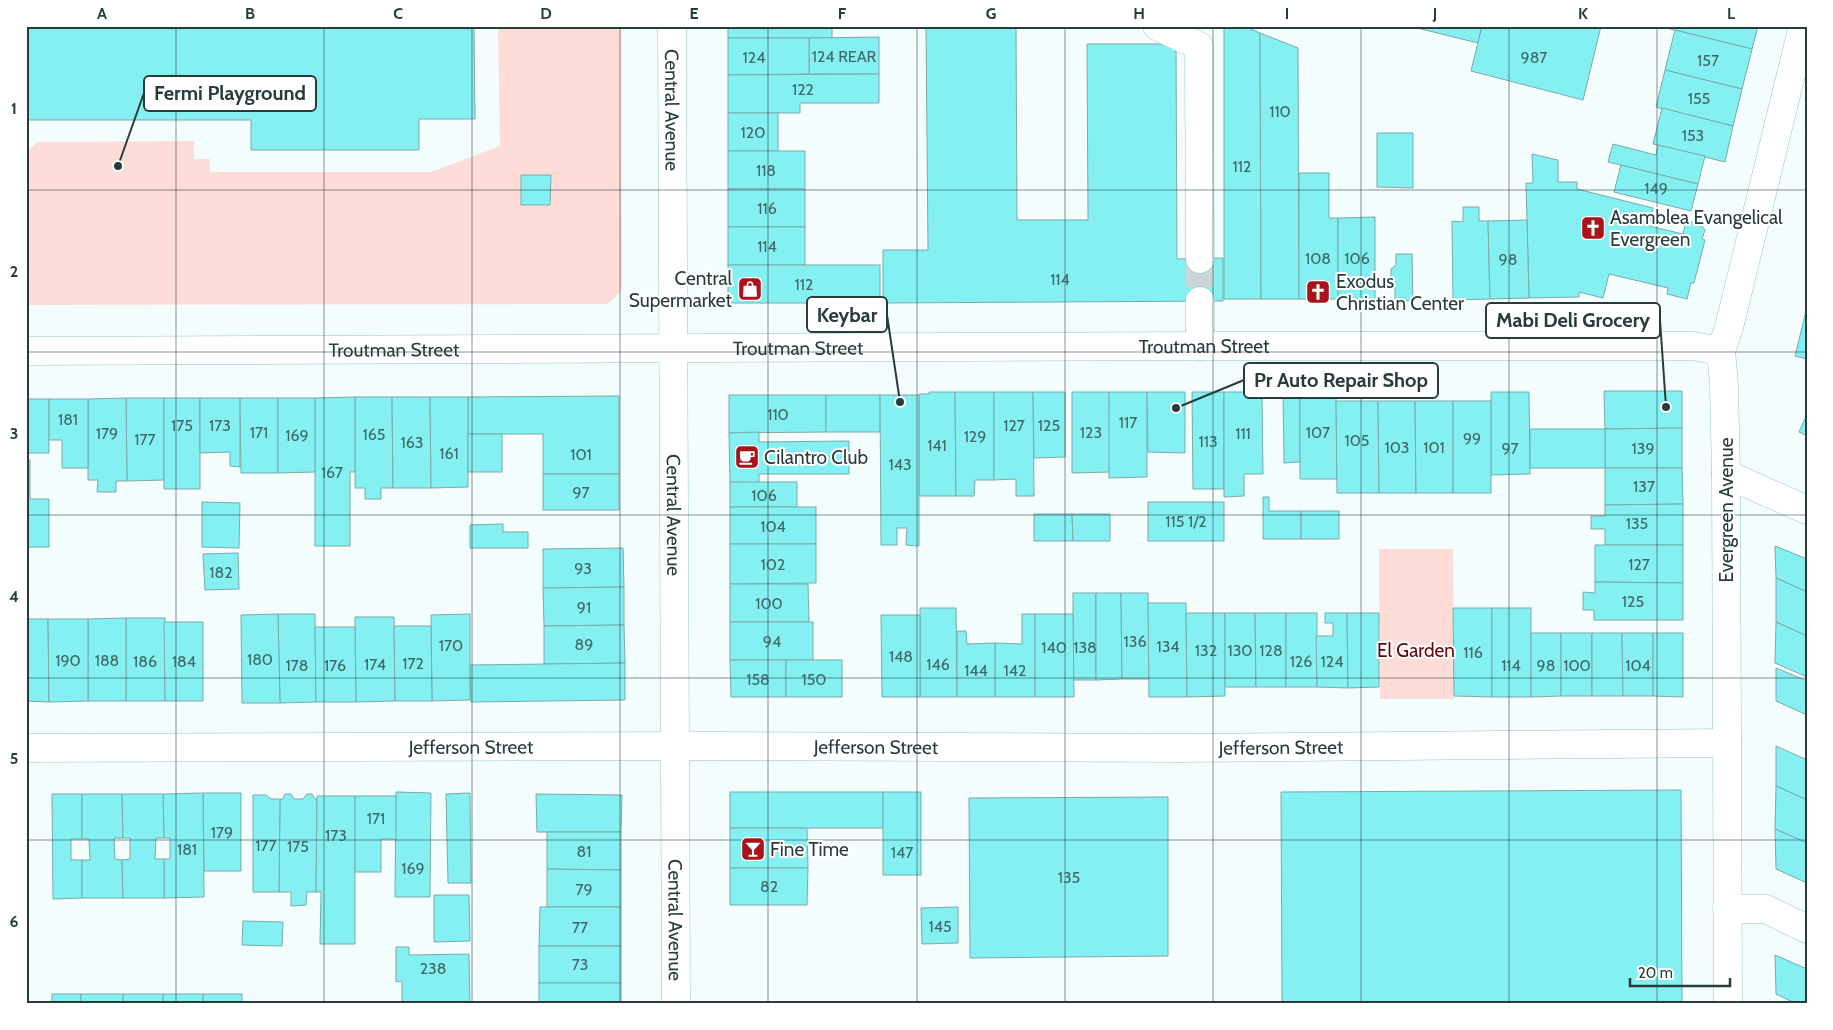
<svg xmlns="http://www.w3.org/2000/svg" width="1833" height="1030" font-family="Cabin,sans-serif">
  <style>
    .green { fill: #fedcd7 }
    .building { fill: #85f0f1; stroke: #7baaaa }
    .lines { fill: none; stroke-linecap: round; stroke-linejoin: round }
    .minor-tunnel { stroke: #cbd6d6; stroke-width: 28; stroke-dasharray: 28 14; stroke-linecap: butt }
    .minor-casing { stroke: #95c5c5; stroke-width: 29 }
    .minor { stroke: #fff; stroke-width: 28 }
    .grid { fill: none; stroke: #293c3c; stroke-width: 1; stroke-opacity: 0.55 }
    .labels { text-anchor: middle; stroke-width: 4; stroke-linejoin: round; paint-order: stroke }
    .number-label { font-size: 16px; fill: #406969 }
    .street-label { font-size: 19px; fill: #293c3c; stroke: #fff }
    .poi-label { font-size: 19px; fill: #293c3c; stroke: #fff; text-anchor: start }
    .park-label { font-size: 19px; fill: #670309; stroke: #fff }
    .leader { fill: none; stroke: #293c3c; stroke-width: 2 }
    .callout-dot { fill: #293c3c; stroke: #fff; stroke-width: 2 }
    .callout { fill: #fff; stroke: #293c3c; stroke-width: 2 }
    .callout-label { font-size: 20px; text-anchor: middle; font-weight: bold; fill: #293c3c }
    .neatline { fill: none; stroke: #293c3c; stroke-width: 2 }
    .grid-label { font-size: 16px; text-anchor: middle; font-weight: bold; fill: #293c3c }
  </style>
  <rect width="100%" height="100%" fill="#f3fdfd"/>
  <g class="green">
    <polygon points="498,26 621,26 622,291 607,304 26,305 26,153 37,142 194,141 194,159 210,159 210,172 431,172 500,146"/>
    <polygon points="1379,549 1453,549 1454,699 1380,699"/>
  </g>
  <g class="building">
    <polygon points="26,26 474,26 475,119 419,119 419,150 251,150 251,120 26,120"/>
    <rect x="728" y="26" width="104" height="12"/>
    <polygon points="926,26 1016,26 1017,220 1088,220 1087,44 1176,44 1177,259 1223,258 1223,301 883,303 883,250 928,250"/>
    <polygon points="1224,26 1244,26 1260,33 1261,299 1224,299"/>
    <polygon points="1409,26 1482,26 1478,43"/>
    <polygon points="1482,26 1601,26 1583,100 1471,71"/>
    <polygon points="1658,26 1758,26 1752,49"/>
    <polygon points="1675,30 1752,49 1742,89 1665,70"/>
    <polygon points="1260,33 1298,48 1299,299 1261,299"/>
    <polygon points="879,37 879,74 809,74 809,38"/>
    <polygon points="728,38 809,38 809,74 728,75"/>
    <polygon points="1665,70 1742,89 1733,126 1656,107"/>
    <polygon points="879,74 879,103 800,103 800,113 728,113 728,75"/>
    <polygon points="1662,108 1733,126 1725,162 1653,144"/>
    <rect x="728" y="113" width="50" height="38"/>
    <polygon points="1377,133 1413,133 1413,188 1377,187"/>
    <polygon points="1613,144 1656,155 1658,145 1705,156 1698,184 1608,162"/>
    <rect x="728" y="151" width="77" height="38"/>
    <polygon points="1532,154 1558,160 1558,182 1577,182 1577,189 1653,208 1649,226 1683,234 1685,225 1688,223 1693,222 1700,224 1705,230 1702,239 1705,240 1694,283 1691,283 1687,299 1667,294 1668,288 1609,274 1603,298 1579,292 1579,297 1529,298 1526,183 1533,183"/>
    <polygon points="1621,165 1698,184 1691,211 1614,192"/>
    <polygon points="1299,173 1329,173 1329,218 1338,218 1338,299 1299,299"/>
    <polygon points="521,175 551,175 550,205 521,205"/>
    <rect x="728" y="189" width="77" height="38"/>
    <polygon points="1463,207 1479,207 1479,221 1488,221 1490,299 1453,300 1452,221 1463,222"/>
    <polygon points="1375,217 1375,299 1338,299 1338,218"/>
    <polygon points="1527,220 1529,298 1490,299 1488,221"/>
    <rect x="728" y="227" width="77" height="38"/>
    <polygon points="1396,254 1412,254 1413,301 1395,301 1395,287 1391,285 1391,269 1396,265"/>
    <rect x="728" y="265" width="152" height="38"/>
    <polygon points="1807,307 1807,359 1795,356"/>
    <polygon points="1604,391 1682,391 1682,428 1605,429"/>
    <polygon points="929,392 955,392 956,496 919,496 919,394 929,394"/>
    <polygon points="955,392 994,392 994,480 975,480 974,496 956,496"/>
    <polygon points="994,392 1033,392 1034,496 1016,496 1016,479 994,480"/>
    <polygon points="1033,392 1065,392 1065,457 1034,458"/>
    <polygon points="1072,392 1109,392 1110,472 1072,473"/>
    <polygon points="1109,392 1147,392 1147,477 1109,478"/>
    <polygon points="1147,392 1185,392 1185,453 1148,452"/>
    <polygon points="1192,392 1224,392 1224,489 1193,489"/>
    <polygon points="1224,392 1262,392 1263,474 1244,474 1244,496 1224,497"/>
    <polygon points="1283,392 1300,392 1300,462 1284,463"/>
    <polygon points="1300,392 1336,392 1337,479 1300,479"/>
    <polygon points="1491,392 1529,392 1530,474 1491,475"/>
    <polygon points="729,395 826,395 826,432 729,433"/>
    <rect x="826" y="395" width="54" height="37"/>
    <polygon points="880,395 919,395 919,546 906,545 907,528 897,528 897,545 881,545"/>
    <polygon points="619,396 619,474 543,474 543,434 468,434 468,397"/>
    <polygon points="355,397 392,397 393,488 381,488 381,499 365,499 365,488 355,488"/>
    <polygon points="355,397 355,472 350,472 350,546 315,546 315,398"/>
    <polygon points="392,397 430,397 431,488 393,488"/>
    <polygon points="430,397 468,397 468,487 431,488"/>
    <polygon points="126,398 164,398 164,480 127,481"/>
    <polygon points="126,398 127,481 116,481 116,492 97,492 98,480 88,480 88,399"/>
    <rect x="164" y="398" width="36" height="91"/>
    <polygon points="200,398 240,398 240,467 230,466 230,452 200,453"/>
    <polygon points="240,398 278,398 278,473 241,473"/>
    <polygon points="278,398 315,398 315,472 278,473"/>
    <rect x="26" y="399" width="23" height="54"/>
    <polygon points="49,399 88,399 88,468 62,468 62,440 49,440"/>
    <polygon points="1336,401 1378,401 1379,493 1337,493"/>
    <polygon points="1378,401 1415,401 1416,493 1379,493"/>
    <polygon points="1415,401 1453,401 1453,493 1416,493"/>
    <rect x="1453" y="401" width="38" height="92"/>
    <polygon points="1807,414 1807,436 1799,432"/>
    <polygon points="1682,428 1682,468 1605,468 1605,429"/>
    <rect x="1530" y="429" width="75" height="39"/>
    <polygon points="759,432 759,442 849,441 849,474 759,474 759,483 730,482 729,433"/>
    <rect x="468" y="434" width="34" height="38"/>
    <polygon points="26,460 30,460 30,499 49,499 49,547 26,547"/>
    <polygon points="1605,468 1682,468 1683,504 1605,505"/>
    <rect x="543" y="474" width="76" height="36"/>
    <rect x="730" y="482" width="67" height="25"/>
    <polygon points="1263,497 1269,497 1269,511 1301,511 1301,539 1263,539"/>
    <polygon points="202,502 240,503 239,548 202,547"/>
    <rect x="1148" y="502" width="76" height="39"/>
    <polygon points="1683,504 1683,545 1605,545 1605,529 1591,529 1591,516 1605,516 1605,505"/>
    <rect x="730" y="507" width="86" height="37"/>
    <rect x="1301" y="511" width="38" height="28"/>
    <polygon points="1034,514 1072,514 1073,541 1034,541"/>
    <polygon points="1072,514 1110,514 1110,541 1073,541"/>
    <polygon points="503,524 503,532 528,532 528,548 470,548 470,525"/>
    <polygon points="730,544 816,544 816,583 730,584"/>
    <polygon points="1595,545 1683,545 1683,583 1595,582"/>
    <polygon points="1775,546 1807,559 1807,592 1776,578"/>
    <polygon points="623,548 624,587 543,588 543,549"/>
    <polygon points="238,553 239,589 205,590 203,554"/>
    <polygon points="1776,578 1807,592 1807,636 1776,622"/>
    <polygon points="1595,582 1683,583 1683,620 1594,620 1594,610 1583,610 1583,592 1595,593"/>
    <polygon points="730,584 808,584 809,622 730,622"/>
    <polygon points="624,587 624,625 544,626 543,588"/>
    <rect x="1073" y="593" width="23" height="87"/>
    <polygon points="1096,593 1121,593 1122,679 1096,680"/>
    <polygon points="1121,593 1148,593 1149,679 1122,679"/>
    <polygon points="1148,603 1186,603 1187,697 1149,697"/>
    <polygon points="920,608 956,608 957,697 920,697"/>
    <polygon points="1453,608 1492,608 1492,697 1454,696"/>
    <rect x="1492" y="608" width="39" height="89"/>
    <polygon points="1186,613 1225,613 1225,696 1187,697"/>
    <polygon points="1225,613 1255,613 1256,687 1225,687"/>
    <polygon points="1255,613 1286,613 1286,687 1256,687"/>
    <rect x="1286" y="613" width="31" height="74"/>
    <polygon points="1325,613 1347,613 1348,688 1317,687 1316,636 1333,636 1333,623 1325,623"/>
    <polygon points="1347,613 1379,613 1379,687 1348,688"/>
    <polygon points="278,614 315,614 316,702 280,703"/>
    <polygon points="278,614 280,703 242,703 241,615"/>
    <polygon points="470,614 470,700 432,701 431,615"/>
    <polygon points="1022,614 1035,614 1035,697 995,697 995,643 1022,644"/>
    <polygon points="1035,614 1073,614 1074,697 1035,697"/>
    <polygon points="881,615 920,615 920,697 882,697"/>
    <polygon points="355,617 394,617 395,701 356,702"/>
    <rect x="126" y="618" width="39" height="83"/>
    <polygon points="126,618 126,701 88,701 88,619"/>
    <polygon points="26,619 48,619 49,702 26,701"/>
    <polygon points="48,619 88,619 88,701 49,702"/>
    <polygon points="164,622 203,622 203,701 165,701"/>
    <rect x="730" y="622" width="83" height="38"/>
    <polygon points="1776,622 1807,636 1807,677 1775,663"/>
    <polygon points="624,625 625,663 544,664 544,626"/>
    <polygon points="394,626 431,626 432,701 395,701"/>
    <polygon points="315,627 355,627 356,702 316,702"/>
    <polygon points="957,631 966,631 967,644 995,643 995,697 957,697"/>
    <polygon points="1531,633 1561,633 1561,696 1531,697"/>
    <rect x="1561" y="633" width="31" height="63"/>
    <polygon points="1592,633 1622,633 1623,696 1592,696"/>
    <polygon points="1622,633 1653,633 1653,696 1623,696"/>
    <polygon points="1653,633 1683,633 1683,697 1653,696"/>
    <polygon points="730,660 786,660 786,697 731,697"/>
    <rect x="786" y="660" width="56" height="37"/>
    <polygon points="625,663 625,700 471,702 470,665"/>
    <polygon points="1776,668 1807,681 1807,715 1776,701"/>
    <polygon points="1776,746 1807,760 1807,800 1776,786"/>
    <polygon points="1776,786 1807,800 1807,843 1775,829"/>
    <polygon points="1681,790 1682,1004 1282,1004 1281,792"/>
    <polygon points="396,792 431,793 430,897 395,897"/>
    <rect x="730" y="792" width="153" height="36"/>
    <rect x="883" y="792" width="38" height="83"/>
    <polygon points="203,793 241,793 241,871 204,871"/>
    <polygon points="203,793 204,897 164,898 164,859 170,859 170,838 164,838 163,794"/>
    <polygon points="470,793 471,883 448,883 446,794"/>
    <polygon points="52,794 82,794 82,839 71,839 71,860 82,860 82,898 53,899"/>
    <polygon points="82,794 122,794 123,838 114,838 115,859 122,860 123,898 82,898 82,860 90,860 89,839 82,839"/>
    <polygon points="122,794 163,794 164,838 156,838 155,859 164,859 164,898 123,898 122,860 130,859 130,838 123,838"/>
    <polygon points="285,794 291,794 294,799 303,799 307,794 312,794 315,799 317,799 316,892 307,892 306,905 291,906 291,892 279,892 280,799 283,799"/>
    <polygon points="536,794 622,795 621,832 537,832"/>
    <polygon points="253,795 266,795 271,799 280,799 279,892 253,892"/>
    <polygon points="317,796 355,796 355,944 320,944 321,892 316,892"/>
    <polygon points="355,796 396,796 396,839 381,839 381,872 355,872"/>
    <polygon points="1168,797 1168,956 970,958 969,798"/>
    <polygon points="730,828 807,828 808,868 730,868"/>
    <polygon points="1775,829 1807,843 1807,883 1776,869"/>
    <polygon points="547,832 621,832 621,870 547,869"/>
    <polygon points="730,868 808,868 807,905 730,905"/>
    <polygon points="547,869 621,870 621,907 547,907"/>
    <polygon points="434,895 469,895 470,941 434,942"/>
    <polygon points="540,907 621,907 621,946 539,946"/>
    <polygon points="958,907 958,943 922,944 921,908"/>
    <polygon points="243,921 283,922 282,946 242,945"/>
    <rect x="539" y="946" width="82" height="37"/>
    <polygon points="396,947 409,947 409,955 469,954 470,1004 402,1004 402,981 396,982"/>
    <polygon points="1775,955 1807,969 1807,1004 1797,1004 1776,994"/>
    <rect x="539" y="983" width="82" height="21"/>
    <rect x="52" y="994" width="29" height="10"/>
    <rect x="81" y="994" width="42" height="10"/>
    <rect x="123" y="994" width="40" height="10"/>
    <rect x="163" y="994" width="40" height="10"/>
    <rect x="203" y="994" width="39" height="10"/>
  </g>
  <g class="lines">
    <polyline class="minor-tunnel" points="1200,259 1200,301"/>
    <defs>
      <g id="minor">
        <path id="s1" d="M 672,26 L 676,1004"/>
        <polyline points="1157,26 1199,46 1200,259"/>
        <polyline points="1200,346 1200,301"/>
        <path id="s2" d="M 26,351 L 1200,346 L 1693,346 L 1721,351"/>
        <polyline points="1726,474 1807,510"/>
        <path id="s3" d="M 26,748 L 713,746 L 1181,748 L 1727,743"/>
        <polyline points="1727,909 1766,909 1807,929"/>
        <polyline points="1728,1004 1726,474 1724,384 1721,351 1729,327 1803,26"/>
      </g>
    </defs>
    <use href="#minor" class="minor-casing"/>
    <use href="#minor" class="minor"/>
  </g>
  <path class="grid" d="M 176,26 L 176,1004M 324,26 L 324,1004M 472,26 L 472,1004M 620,26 L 620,1004M 768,26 L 768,1004M 917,26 L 917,1004M 1065,26 L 1065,1004M 1213,26 L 1213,1004M 1361,26 L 1361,1004M 1509,26 L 1509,1004M 1657,26 L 1657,1004M 26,190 L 1807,190M 26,352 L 1807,352M 26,515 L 1807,515M 26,678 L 1807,678M 26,840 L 1807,840"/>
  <defs>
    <symbol id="church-square" viewBox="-11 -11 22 22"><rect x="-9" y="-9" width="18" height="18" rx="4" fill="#a9141b" stroke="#fff"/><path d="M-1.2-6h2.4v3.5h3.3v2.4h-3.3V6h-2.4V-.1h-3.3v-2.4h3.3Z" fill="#fff"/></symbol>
    <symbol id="shop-square" viewBox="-11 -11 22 22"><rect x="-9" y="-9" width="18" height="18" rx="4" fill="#a9141b" stroke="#fff"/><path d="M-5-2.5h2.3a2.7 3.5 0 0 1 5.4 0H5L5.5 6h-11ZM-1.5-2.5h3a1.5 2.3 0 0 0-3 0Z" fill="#fff"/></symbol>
    <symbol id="cafe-square" viewBox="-11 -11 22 22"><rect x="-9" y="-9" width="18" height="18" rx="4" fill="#a9141b" stroke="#fff"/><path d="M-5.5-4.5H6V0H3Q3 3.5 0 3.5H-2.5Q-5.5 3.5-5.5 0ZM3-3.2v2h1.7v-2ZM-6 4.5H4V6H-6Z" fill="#fff"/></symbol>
    <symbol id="bar-square" viewBox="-11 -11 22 22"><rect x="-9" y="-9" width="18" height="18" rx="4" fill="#a9141b" stroke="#fff"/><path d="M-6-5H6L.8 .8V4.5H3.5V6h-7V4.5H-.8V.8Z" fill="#fff"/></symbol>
  </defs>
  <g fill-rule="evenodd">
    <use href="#church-square" x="1579" y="214" width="28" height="28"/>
    <use href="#shop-square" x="736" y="275" width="28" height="28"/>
    <use href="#church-square" x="1304" y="278" width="28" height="28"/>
    <use href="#cafe-square" x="733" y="443" width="28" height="28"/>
    <use href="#bar-square" x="739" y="835" width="28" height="28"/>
  </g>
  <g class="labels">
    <g class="number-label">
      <text x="844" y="62">124 REAR</text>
      <text x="754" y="63">124</text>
      <text x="1534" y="63">987</text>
      <text x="1708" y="66">157</text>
      <text x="803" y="95">122</text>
      <text x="1699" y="104">155</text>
      <text x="1280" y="117">110</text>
      <text x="753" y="138">120</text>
      <text x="1693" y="141">153</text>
      <text x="1242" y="172">112</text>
      <text x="766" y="176">118</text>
      <text x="1656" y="194">149</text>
      <text x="767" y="214">116</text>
      <text x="767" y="252">114</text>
      <text x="1318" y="264">108</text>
      <text x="1357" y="264">106</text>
      <text x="1508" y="265">98</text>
      <text x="1060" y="285">114</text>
      <text x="804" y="290">112</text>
      <text x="778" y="420">110</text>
      <text x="68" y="425">181</text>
      <text x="1128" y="428">117</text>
      <text x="182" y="431">175</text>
      <text x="220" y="431">173</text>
      <text x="1014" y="431">127</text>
      <text x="1049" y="431">125</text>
      <text x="259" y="438">171</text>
      <text x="1091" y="438">123</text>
      <text x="1318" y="438">107</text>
      <text x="107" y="439">179</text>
      <text x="1243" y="439">111</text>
      <text x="374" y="440">165</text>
      <text x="297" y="441">169</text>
      <text x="975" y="442">129</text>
      <text x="1472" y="444">99</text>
      <text x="145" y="445">177</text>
      <text x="1357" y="446">105</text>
      <text x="1208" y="447">113</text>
      <text x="412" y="448">163</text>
      <text x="937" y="451">141</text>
      <text x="1397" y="453">103</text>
      <text x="1434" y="453">101</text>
      <text x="1510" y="454">97</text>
      <text x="1643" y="454">139</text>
      <text x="449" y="459">161</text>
      <text x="581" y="460">101</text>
      <text x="900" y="470">143</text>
      <text x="332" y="478">167</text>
      <text x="1644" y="492">137</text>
      <text x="581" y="498">97</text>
      <text x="764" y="501">106</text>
      <text x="1186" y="527">115 1/2</text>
      <text x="1637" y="529">135</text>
      <text x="773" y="532">104</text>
      <text x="773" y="570">102</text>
      <text x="1639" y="570">127</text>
      <text x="583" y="574">93</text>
      <text x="221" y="578">182</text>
      <text x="1633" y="607">125</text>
      <text x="769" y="609">100</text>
      <text x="584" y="613">91</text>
      <text x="772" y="647">94</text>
      <text x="1135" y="647">136</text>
      <text x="584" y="650">89</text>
      <text x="451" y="651">170</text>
      <text x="1168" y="652">134</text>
      <text x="1054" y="653">140</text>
      <text x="1085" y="653">138</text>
      <text x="1206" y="656">132</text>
      <text x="1240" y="656">130</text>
      <text x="1271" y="656">128</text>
      <text x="1473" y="658">116</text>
      <text x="901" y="662">148</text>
      <text x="260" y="665">180</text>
      <text x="68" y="666">190</text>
      <text x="107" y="666">188</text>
      <text x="145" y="667">186</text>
      <text x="184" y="667">184</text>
      <text x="1301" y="667">126</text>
      <text x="1332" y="667">124</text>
      <text x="413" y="669">172</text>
      <text x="375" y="670">174</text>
      <text x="938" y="670">146</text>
      <text x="297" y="671">178</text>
      <text x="335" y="671">176</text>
      <text x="1511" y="671">114</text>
      <text x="1546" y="671">98</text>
      <text x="1577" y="671">100</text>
      <text x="1638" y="671">104</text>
      <text x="976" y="676">144</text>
      <text x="1015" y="676">142</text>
      <text x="758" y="685">158</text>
      <text x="814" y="685">150</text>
      <text x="376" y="824">171</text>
      <text x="222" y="838">179</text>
      <text x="336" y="841">173</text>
      <text x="266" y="851">177</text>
      <text x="298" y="852">175</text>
      <text x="187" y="855">181</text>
      <text x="584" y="857">81</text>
      <text x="902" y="858">147</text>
      <text x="413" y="874">169</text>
      <text x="1069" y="883">135</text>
      <text x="769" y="892">82</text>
      <text x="584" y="895">79</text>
      <text x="940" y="932">145</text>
      <text x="580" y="933">77</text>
      <text x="580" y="970">73</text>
      <text x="433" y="974">238</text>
    </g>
    <g class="street-label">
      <text dy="7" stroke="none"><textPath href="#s1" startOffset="84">Central Avenue</textPath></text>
      <text dy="7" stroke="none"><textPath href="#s2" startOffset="1178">Troutman Street</textPath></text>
      <text dy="7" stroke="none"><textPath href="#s2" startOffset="772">Troutman Street</textPath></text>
      <text dy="7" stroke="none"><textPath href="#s2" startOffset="368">Troutman Street</textPath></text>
      <text transform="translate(1726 510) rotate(-90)" y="7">Evergreen Avenue</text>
      <text dy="7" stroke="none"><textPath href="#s1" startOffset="489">Central Avenue</textPath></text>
      <text dy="7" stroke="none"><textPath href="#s3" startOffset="445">Jefferson Street</textPath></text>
      <text dy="7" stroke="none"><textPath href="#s3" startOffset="850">Jefferson Street</textPath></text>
      <text dy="7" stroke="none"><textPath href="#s3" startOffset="1255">Jefferson Street</textPath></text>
      <text dy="7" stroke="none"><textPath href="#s1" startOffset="894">Central Avenue</textPath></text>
    </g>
    <g class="poi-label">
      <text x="1610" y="224">Asamblea Evangelical<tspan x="1610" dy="22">Evergreen</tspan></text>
      <text x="732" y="285" text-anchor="end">Central<tspan x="732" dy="22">Supermarket</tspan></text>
      <text x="1336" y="288">Exodus<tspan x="1336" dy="22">Christian Center</tspan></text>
      <text x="764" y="464">Cilantro Club</text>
      <text x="770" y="856">Fine Time</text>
    </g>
    <g class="park-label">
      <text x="1416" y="657">El Garden</text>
    </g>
  </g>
  <path class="leader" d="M118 166L144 93M900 402L887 315M1666 407L1660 320M1176 408L1244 380"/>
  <g class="callout-dot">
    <circle cx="118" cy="166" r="5"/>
    <circle cx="900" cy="402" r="5"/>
    <circle cx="1666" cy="407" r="5"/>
    <circle cx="1176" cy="408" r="5"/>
  </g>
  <g class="callout">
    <rect x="144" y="76" width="172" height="35" rx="5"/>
    <rect x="807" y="297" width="80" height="35" rx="5"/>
    <rect x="1486" y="303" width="174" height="35" rx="5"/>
    <rect x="1244" y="363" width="194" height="35" rx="5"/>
  </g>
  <g class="callout-label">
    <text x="230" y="100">Fermi Playground</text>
    <text x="847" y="322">Keybar</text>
    <text x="1573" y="327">Mabi Deli Grocery</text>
    <text x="1341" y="387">Pr Auto Repair Shop</text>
  </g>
  <rect width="1833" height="1030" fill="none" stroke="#ffffff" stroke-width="55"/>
  <path d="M1630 978v8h100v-8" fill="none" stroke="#293c3c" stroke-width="2.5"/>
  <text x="1638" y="978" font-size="15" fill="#293c3c" stroke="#ffffff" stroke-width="4" paint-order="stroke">20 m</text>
  <rect x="28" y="28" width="1778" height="974" class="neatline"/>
  <g class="grid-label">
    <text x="102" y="19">A</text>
    <text x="250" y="19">B</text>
    <text x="398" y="19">C</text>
    <text x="546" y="19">D</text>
    <text x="694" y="19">E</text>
    <text x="842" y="19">F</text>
    <text x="991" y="19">G</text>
    <text x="1139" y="19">H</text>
    <text x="1287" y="19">I</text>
    <text x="1435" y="19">J</text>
    <text x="1583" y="19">K</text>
    <text x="1731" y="19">L</text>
    <text x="14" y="114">1</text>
    <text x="14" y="277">2</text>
    <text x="14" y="439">3</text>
    <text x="14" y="602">4</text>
    <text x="14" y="764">5</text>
    <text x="14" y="927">6</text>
  </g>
</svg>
